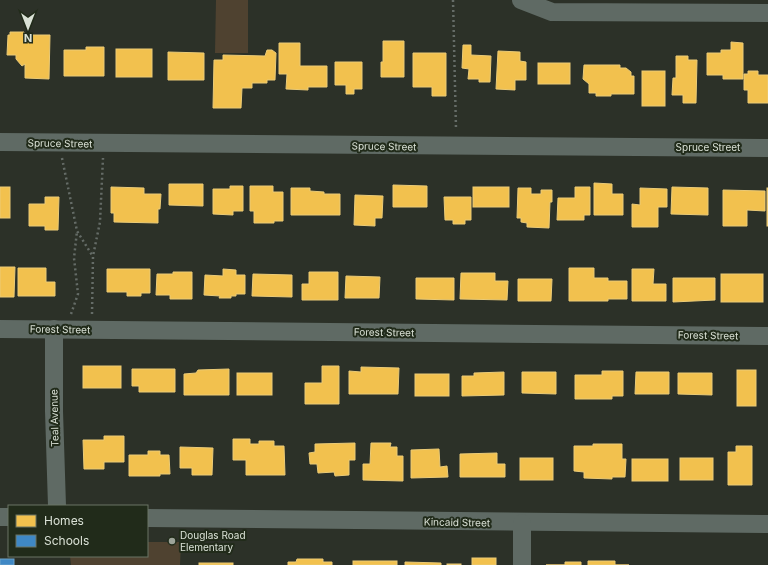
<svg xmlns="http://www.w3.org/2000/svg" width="768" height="565" font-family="Inter,sans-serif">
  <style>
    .green { fill: #4f4230 }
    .homes { fill: #f2c14e; stroke: #ebcb77 }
    .schools { fill: #3f88c5; stroke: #6ea3ca }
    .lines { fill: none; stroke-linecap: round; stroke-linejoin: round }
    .path { stroke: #656c67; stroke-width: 2.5; stroke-dasharray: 2 3; stroke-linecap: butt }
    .minor { stroke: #5f6a64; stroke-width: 18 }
    .poi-dot { fill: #9da399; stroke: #212b1a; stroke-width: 1.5 }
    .labels { text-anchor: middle; stroke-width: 4; stroke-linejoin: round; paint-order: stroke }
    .street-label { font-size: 10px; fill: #dae1d6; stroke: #212b1a }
    .poi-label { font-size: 10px; fill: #dae1d6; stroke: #212b1a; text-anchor: start }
  </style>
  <rect width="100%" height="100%" fill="#2c3128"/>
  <g class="green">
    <polygon points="216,0 248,0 248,53 215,53"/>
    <polygon points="147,542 181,542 180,565 71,565 70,556 147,556"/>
  </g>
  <g class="homes">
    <polygon points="10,32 24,32 24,35 50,35 49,79 25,78 25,64 22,66 16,59 16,55 7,55 8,35 10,35"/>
    <polygon points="383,41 404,41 404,77 381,77 381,62 383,62"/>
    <polygon points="731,42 743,43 743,79 723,79 723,75 707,75 707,53 721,53 721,50 731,50"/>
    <polygon points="279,43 300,43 300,66 327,66 327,87 308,87 308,90 286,89 287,74 279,74"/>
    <polygon points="463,45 471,45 471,55 491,56 490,82 479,82 479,79 468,79 469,69 462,68"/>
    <polygon points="86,47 104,47 104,76 64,76 64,50 86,50"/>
    <rect x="116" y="49" width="36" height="28"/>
    <polygon points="267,50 272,50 276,53 275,80 267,80 267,83 252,83 252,88 242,88 241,108 213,108 214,60 223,60 223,55 265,56"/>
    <polygon points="498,51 520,52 520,61 526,62 526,80 515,80 515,90 496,89"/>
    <polygon points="168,52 204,53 204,80 168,80"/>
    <polygon points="413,53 446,53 446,96 432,96 432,87 413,87"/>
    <polygon points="676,56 688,56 688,60 697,60 696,103 683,103 683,95 672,95 673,78 676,78"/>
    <polygon points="335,62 362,62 362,89 354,89 354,94 346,94 346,85 335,85"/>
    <rect x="538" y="63" width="32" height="21"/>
    <polygon points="584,65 620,65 620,68 626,68 631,72 631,76 634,76 634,94 611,94 611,96 596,96 596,93 589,93 589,84 583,79"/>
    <rect x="642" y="71" width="23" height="35"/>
    <polygon points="748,71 758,71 758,75 768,75 768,103 748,103 748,90 744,90 744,74 748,74"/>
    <polygon points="594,183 612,184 612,194 623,194 623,215 594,215"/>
    <polygon points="169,184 203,184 203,206 169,205"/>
    <polygon points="393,185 427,186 427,207 393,207"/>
    <polygon points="230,186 243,186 243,211 233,211 233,215 213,214 213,189 230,189"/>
    <polygon points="250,186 273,186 273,192 283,192 283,221 274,221 274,223 254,223 254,211 250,211"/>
    <rect x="0" y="187" width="10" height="31"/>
    <polygon points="111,187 144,188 144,194 161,194 160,209 158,209 158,223 114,222 114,213 111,213"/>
    <rect x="473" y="187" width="36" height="20"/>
    <polygon points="575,187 590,187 590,215 584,215 584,220 557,220 558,198 575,198"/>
    <polygon points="672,187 708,188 708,215 671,214"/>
    <polygon points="291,188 310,188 310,191 324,192 324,194 340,194 340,215 291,215"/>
    <polygon points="518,188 531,188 531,194 541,194 541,190 552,190 552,202 550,202 549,228 527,227 527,223 521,222 521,218 517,218"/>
    <polygon points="640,188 667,189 667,207 658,207 658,227 632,227 632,204 640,205"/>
    <rect x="767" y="188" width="1" height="38"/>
    <polygon points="723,190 765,191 765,211 747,210 747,226 723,226"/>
    <polygon points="355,195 383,196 382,218 375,218 375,226 354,225"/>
    <polygon points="45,197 59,197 58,230 45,230 45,226 29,226 29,204 45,204"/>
    <polygon points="444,197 471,197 471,220 465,220 465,224 453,224 453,220 445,220"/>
    <polygon points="0,267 15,267 14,297 0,297"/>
    <polygon points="18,268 46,268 46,282 55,282 55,296 18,296"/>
    <polygon points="569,268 594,268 594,278 608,278 608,281 627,281 627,299 608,299 608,301 569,301"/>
    <polygon points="107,269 150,269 150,293 141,293 141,296 127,296 127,292 107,292"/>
    <polygon points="223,269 236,270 236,275 245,275 245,294 236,294 236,296 231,296 231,298 219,298 220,296 204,295 205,275 223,276"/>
    <polygon points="632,269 654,269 653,284 666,284 666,301 632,301"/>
    <polygon points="173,272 192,272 192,299 170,299 170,295 156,295 157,274 173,274"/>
    <polygon points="309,272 338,272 338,300 302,300 302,284 309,284"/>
    <polygon points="461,273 495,273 495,281 508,281 507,300 460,299"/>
    <polygon points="253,274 292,275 292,297 252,296"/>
    <rect x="721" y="274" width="42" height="28"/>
    <polygon points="346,276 380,277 379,298 345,298"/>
    <polygon points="416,278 454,278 454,300 416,299"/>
    <polygon points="673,278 715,278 715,300 673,302"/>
    <polygon points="518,279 552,279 551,301 518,301"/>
    <rect x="83" y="366" width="38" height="22"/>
    <polygon points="322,366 339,366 339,404 305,404 305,383 322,383"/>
    <polygon points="361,367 399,368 398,394 349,394 349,371 361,372"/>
    <polygon points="132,369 175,369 175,392 139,392 139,386 132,386"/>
    <polygon points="229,369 229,395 184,395 184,374 196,373 198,370"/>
    <rect x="737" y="370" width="19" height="36"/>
    <polygon points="602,371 623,371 623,396 612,396 612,399 575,399 575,375 602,375"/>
    <polygon points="504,372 504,395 462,396 462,376 474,376 474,373"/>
    <polygon points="522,372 556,372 556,394 522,393"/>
    <polygon points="636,372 669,372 669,394 635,394"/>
    <rect x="237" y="373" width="35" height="22"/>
    <polygon points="678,373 712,373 712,395 678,394"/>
    <rect x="415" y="374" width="34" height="22"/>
    <polygon points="104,436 124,436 124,462 104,462 104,469 84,469 83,440 104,440"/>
    <polygon points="233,439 250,439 250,444 259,444 259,441 274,441 274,446 284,446 285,475 246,475 246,460 233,460"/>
    <polygon points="355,443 355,460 349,460 349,475 335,476 334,472 318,473 317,464 310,464 309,453 315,452 315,444"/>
    <polygon points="371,443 391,443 390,447 397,447 397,456 403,456 403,481 363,480 363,464 370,464"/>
    <polygon points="593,444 622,444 622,459 626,459 625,477 612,477 612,479 584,478 584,472 574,471 574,446 593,446"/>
    <polygon points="736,446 752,446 752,485 728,485 728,452 736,452"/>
    <polygon points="180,447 213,448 212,475 192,475 192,468 180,468"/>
    <polygon points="439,449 440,467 447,466 448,477 411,478 411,450"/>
    <polygon points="148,451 160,451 160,455 169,455 170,474 160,474 160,476 129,476 129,455 148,455"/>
    <polygon points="497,453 497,464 505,464 505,477 460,477 460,454"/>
    <rect x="520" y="458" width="33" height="22"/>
    <rect x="680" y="458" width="33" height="22"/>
    <rect x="632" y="459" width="36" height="22"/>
    <rect x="472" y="558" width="24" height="7"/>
    <polygon points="297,559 323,559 323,562 332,562 332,565 288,565 288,562 296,562"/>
    <rect x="353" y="561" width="44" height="4"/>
    <polygon points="588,561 615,561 615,565 629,565 588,565"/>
    <polygon points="405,562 441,563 441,565 405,565"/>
    <polygon points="565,562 581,562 581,565 546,565 565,565"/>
    <rect x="199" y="563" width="34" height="2"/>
    <rect x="447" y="564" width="14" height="1"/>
  </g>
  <rect class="schools" x="0" y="559" width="14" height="6"/>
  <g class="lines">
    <g class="path">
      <polyline points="453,0 456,129"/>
      <polyline points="62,158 77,231 92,255"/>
      <polyline points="71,314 78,294 74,258 77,231"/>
      <polyline points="92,314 93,256 100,222 103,158"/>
    </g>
    <g class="minor">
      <polyline points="521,0 552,12 768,13"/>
      <polyline points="0,142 768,148"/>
      <polyline points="0,329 768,336"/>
      <polyline points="54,329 54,411 57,506"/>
      <polyline points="0,517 9,517"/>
      <polyline points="147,518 768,524"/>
      <polyline points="522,523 522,565"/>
    </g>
  </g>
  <circle class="poi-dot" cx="172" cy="541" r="4"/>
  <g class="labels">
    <g class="street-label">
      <text transform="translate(60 143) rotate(1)" y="4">Spruce Street</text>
      <text transform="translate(384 146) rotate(1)" y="4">Spruce Street</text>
      <text x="708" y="151">Spruce Street</text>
      <text transform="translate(60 329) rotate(1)" y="4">Forest Street</text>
      <text transform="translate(384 332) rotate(1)" y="4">Forest Street</text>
      <text transform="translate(708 335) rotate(1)" y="4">Forest Street</text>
      <text transform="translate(54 418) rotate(-91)" y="4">Teal Avenue</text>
      <text transform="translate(457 522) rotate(1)" y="4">Kincaid Street</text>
    </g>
    <g class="poi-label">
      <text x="180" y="539">Douglas Road<tspan x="180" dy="12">Elementary</tspan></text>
    </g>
  </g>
  <rect x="8" y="505" width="140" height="52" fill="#212b1a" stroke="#6b7465"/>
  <rect x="16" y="515" width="20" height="12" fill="#f2c14e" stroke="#6b7465"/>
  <text x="44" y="525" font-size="12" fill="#dae1d6">Homes</text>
  <rect x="16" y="535" width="20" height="12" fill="#3f88c5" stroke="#6b7465"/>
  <text x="44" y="545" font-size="12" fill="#dae1d6">Schools</text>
  <g transform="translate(28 28) rotate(180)" stroke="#212b1a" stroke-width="3" paint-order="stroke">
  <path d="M0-3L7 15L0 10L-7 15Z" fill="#dae1d6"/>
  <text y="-6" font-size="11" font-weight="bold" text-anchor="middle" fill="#dae1d6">N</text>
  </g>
</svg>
